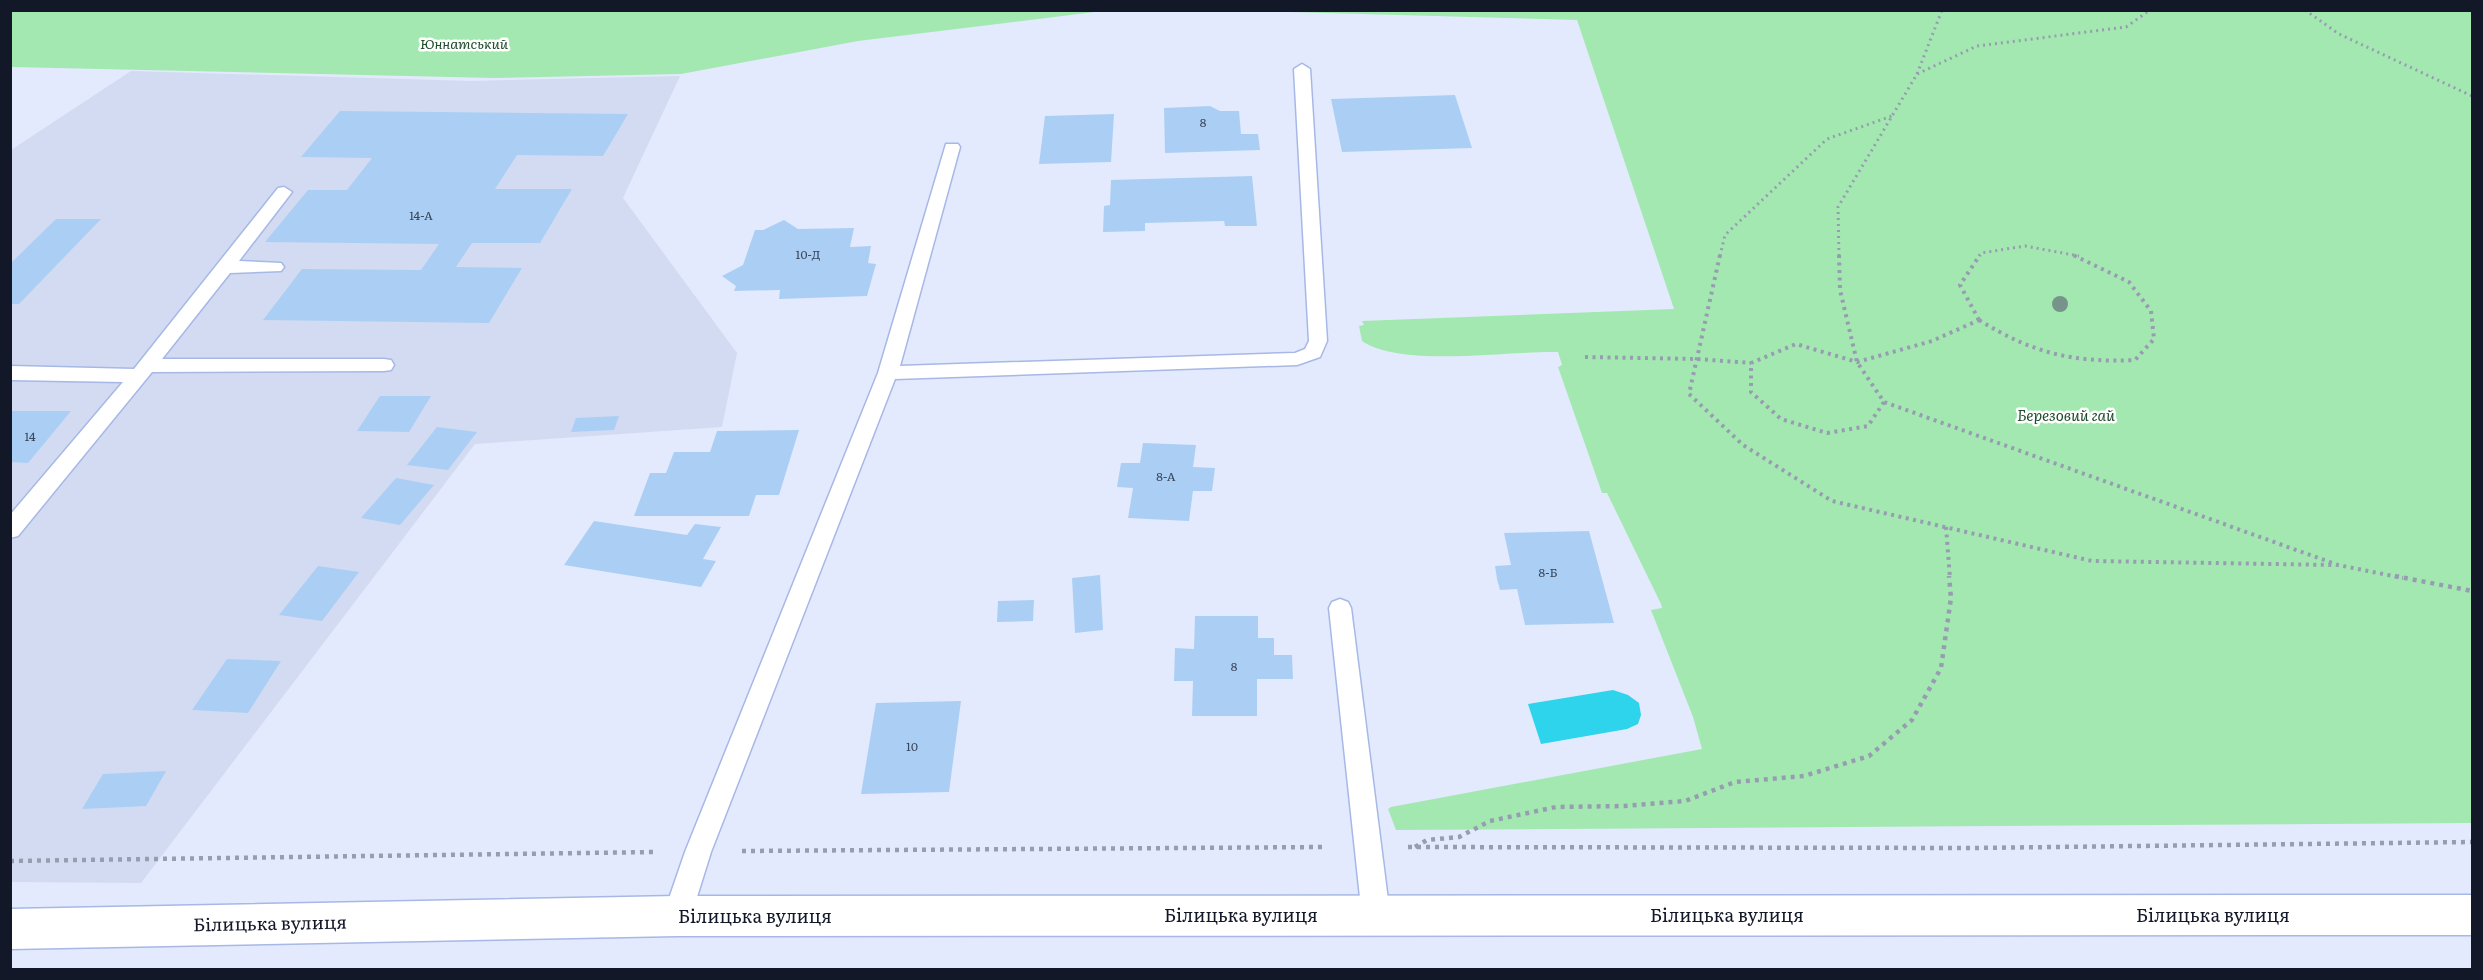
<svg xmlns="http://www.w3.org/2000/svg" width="2483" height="980" font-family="Literata,serif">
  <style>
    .built { fill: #d2dbf1 }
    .green { fill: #a4e8b1 }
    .water { fill: #2ed4eb }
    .building { fill: #abcff4 }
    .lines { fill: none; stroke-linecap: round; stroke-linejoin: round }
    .lane-casing { stroke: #a7b8e7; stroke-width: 3 }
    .secondary-casing { stroke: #a7b8e7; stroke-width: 3 }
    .path-far2 { stroke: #979db0; stroke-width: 3; stroke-dasharray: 2 4; stroke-linecap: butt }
    .path-far1 { stroke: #979db0; stroke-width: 4; stroke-dasharray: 3 4.5; stroke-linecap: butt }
    .path { stroke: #979db0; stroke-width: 4.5; stroke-dasharray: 4 5; stroke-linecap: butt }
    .lane { fill: #fff; fill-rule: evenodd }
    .secondary { fill: #fff; fill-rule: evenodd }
    .tree { fill: #77948a }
    .labels { text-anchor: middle; stroke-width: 5; stroke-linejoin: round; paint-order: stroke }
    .number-label { font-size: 12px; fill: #39465c }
    .far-park-label { font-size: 14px; font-style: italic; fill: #1f4d2b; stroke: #fff }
    .park-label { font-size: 15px; font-style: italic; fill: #1f4d2b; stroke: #fff }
    .near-street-label { font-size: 18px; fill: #131829; stroke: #fff }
  </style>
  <rect width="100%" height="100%" fill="#e3eafe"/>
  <polygon class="built" points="131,71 471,81 680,76 623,198 737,353 722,427 475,444 141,883 11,882 11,150"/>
  <g class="green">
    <polygon points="10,11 11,10 1103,11 858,41 681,74 494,78 11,67"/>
    <path d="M 1253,11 L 2472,11 L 2472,823 L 1396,830 L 1388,809 L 1391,807 L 1702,749 L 1693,717 L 1651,610 L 1662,608 L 1661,604 L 1607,493 L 1602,493 L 1558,367 L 1562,365 L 1558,352 C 1508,351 1402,368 1362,341 L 1359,326 L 1364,325 L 1362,321 L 1674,309 L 1577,20 Z"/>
  </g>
  <polygon class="water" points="1613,690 1628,695 1639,703 1641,715 1638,724 1627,729 1541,744 1528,704"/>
  <g class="building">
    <polygon points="1455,95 1472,148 1342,152 1331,99"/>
    <polygon points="1210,106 1220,111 1239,111 1241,134 1258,134 1260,150 1165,153 1164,108"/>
    <polygon points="340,111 628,114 603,156 517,155 495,189 572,189 540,243 472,243 456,267 522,268 489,323 263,320 302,269 421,270 439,244 265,242 308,190 347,190 372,158 301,157"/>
    <polygon points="1114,114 1111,162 1039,164 1045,116"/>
    <polygon points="1252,176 1257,226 1225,226 1224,221 1145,223 1145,231 1103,232 1104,206 1110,205 1111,180"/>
    <polygon points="56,219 101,219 19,304 10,304 10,264"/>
    <polygon points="784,220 798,229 854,228 850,247 871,246 868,263 876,264 867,296 779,299 780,290 734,291 736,286 722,276 743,265 755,230 763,230"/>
    <polygon points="380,396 431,396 409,432 357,431"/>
    <polygon points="10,411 71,411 28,463 10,462"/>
    <polygon points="619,416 614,430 571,432 576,418"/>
    <polygon points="437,427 477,432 448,470 407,465"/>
    <polygon points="799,430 779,495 756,495 749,516 634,516 650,473 666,473 674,452 710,452 717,431"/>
    <polygon points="1143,443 1196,445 1193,467 1215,468 1212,491 1193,491 1189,521 1128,518 1133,488 1117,487 1121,463 1140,463"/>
    <polygon points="396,478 434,485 400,525 361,518"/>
    <polygon points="594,521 687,535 695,524 721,527 703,559 716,561 701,587 564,565"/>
    <polygon points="1589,531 1614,623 1525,625 1517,589 1500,590 1497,579 1495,566 1511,565 1504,533"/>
    <polygon points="318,566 359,572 322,621 279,615"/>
    <polygon points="1100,575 1103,630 1075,633 1072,578"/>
    <polygon points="1034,600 1033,621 997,622 998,601"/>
    <polygon points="1195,616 1258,616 1258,638 1274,638 1274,655 1292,655 1293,679 1257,679 1257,716 1192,716 1193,681 1174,681 1175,648 1194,649"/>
    <polygon points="227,659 281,661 248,713 192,710"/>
    <polygon points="961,701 949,792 861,794 876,703"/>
    <polygon points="166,771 146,806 82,809 103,774"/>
  </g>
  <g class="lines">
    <defs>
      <g id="lane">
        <polygon points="1302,64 1310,69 1327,341 1320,357 1297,365 895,379 711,852 691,916 687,925 677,929 667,925 663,916 685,852 878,373 946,144 958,144 960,147 900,366 1295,353 1305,349 1309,341 1294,69"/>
        <polygon points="284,187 292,192 239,261 281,263 284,267 281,271 230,273 162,359 384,359 391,360 394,365 391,370 384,371 152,372 18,536 10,538 10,515 123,382 10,380 10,366 134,369 278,188"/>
        <polygon points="1340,599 1348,602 1351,608 1390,916 1386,925 1376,929 1366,925 1362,916 1329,608 1332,602"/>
      </g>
      <polygon id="secondary" points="2472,895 2472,935 677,936 10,949 10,909 677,896"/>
    </defs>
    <use href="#lane" class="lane-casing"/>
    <use href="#secondary" class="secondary-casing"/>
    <g class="path-far2">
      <polyline points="2305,10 2339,34 2472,96"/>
      <polyline points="1917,74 1942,10"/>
      <polyline points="1720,256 1725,235 1827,139 1892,116"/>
      <polyline points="1839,256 1838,207 1917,74 1977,46 2126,27 2150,10"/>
      <polyline points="1979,256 1981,253 2025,246 2079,256"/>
    </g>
    <g class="path-far1">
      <polyline points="1720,255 1689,394 1743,445 1832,501 2092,561 2334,565"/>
      <polyline points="1839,255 1840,290 1857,362 1884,402 2338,565 2403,578"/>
      <path d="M 1979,320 C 2032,353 2073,363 2135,360 L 2154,339 L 2151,311 L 2129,282 L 2073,255"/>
      <polyline points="1979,320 1960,285 1980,255"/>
      <polyline points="1585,357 1697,359 1751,363"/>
      <polyline points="1884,402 1868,426 1827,433 1781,419 1751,392 1751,363 1796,344 1857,362 1932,341 1979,320"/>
      <polyline points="1946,527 1950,578"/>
    </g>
    <g class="path">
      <polyline points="2395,576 2472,591"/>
      <polyline points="1408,847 1971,848 2472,842"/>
      <polyline points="1415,847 1427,840 1459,837 1490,821 1556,807 1624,806 1685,801 1735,782 1804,776 1869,756 1912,720 1941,668 1951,598 1949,576"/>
      <polyline points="742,851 1326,847"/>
      <polyline points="10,861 657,852"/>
    </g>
    <use href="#lane" class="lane"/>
    <use href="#secondary" class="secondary"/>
  </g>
  <circle class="tree" cx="2060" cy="304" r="8"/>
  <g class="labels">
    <g class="number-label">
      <text x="1203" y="127">8</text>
      <text x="421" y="220">14-А</text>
      <text x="808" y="259">10-Д</text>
      <text x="30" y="441">14</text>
      <text x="1166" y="481">8-А</text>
      <text x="1548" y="577">8-Б</text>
      <text x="1234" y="671">8</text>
      <text x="912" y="751">10</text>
    </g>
    <g class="far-park-label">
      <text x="464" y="49">Юннатський</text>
    </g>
    <g class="park-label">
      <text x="2066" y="421">Березовий гай</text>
    </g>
    <g class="near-street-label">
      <text x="1241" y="922">Білицька вулиця</text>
      <text x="1727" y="922">Білицька вулиця</text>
      <text x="2213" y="922">Білицька вулиця</text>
      <text x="755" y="923">Білицька вулиця</text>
      <text transform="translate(270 924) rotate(-1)" y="6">Білицька вулиця</text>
    </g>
  </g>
  <rect width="2483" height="980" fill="none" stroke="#131829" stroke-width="24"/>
</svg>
